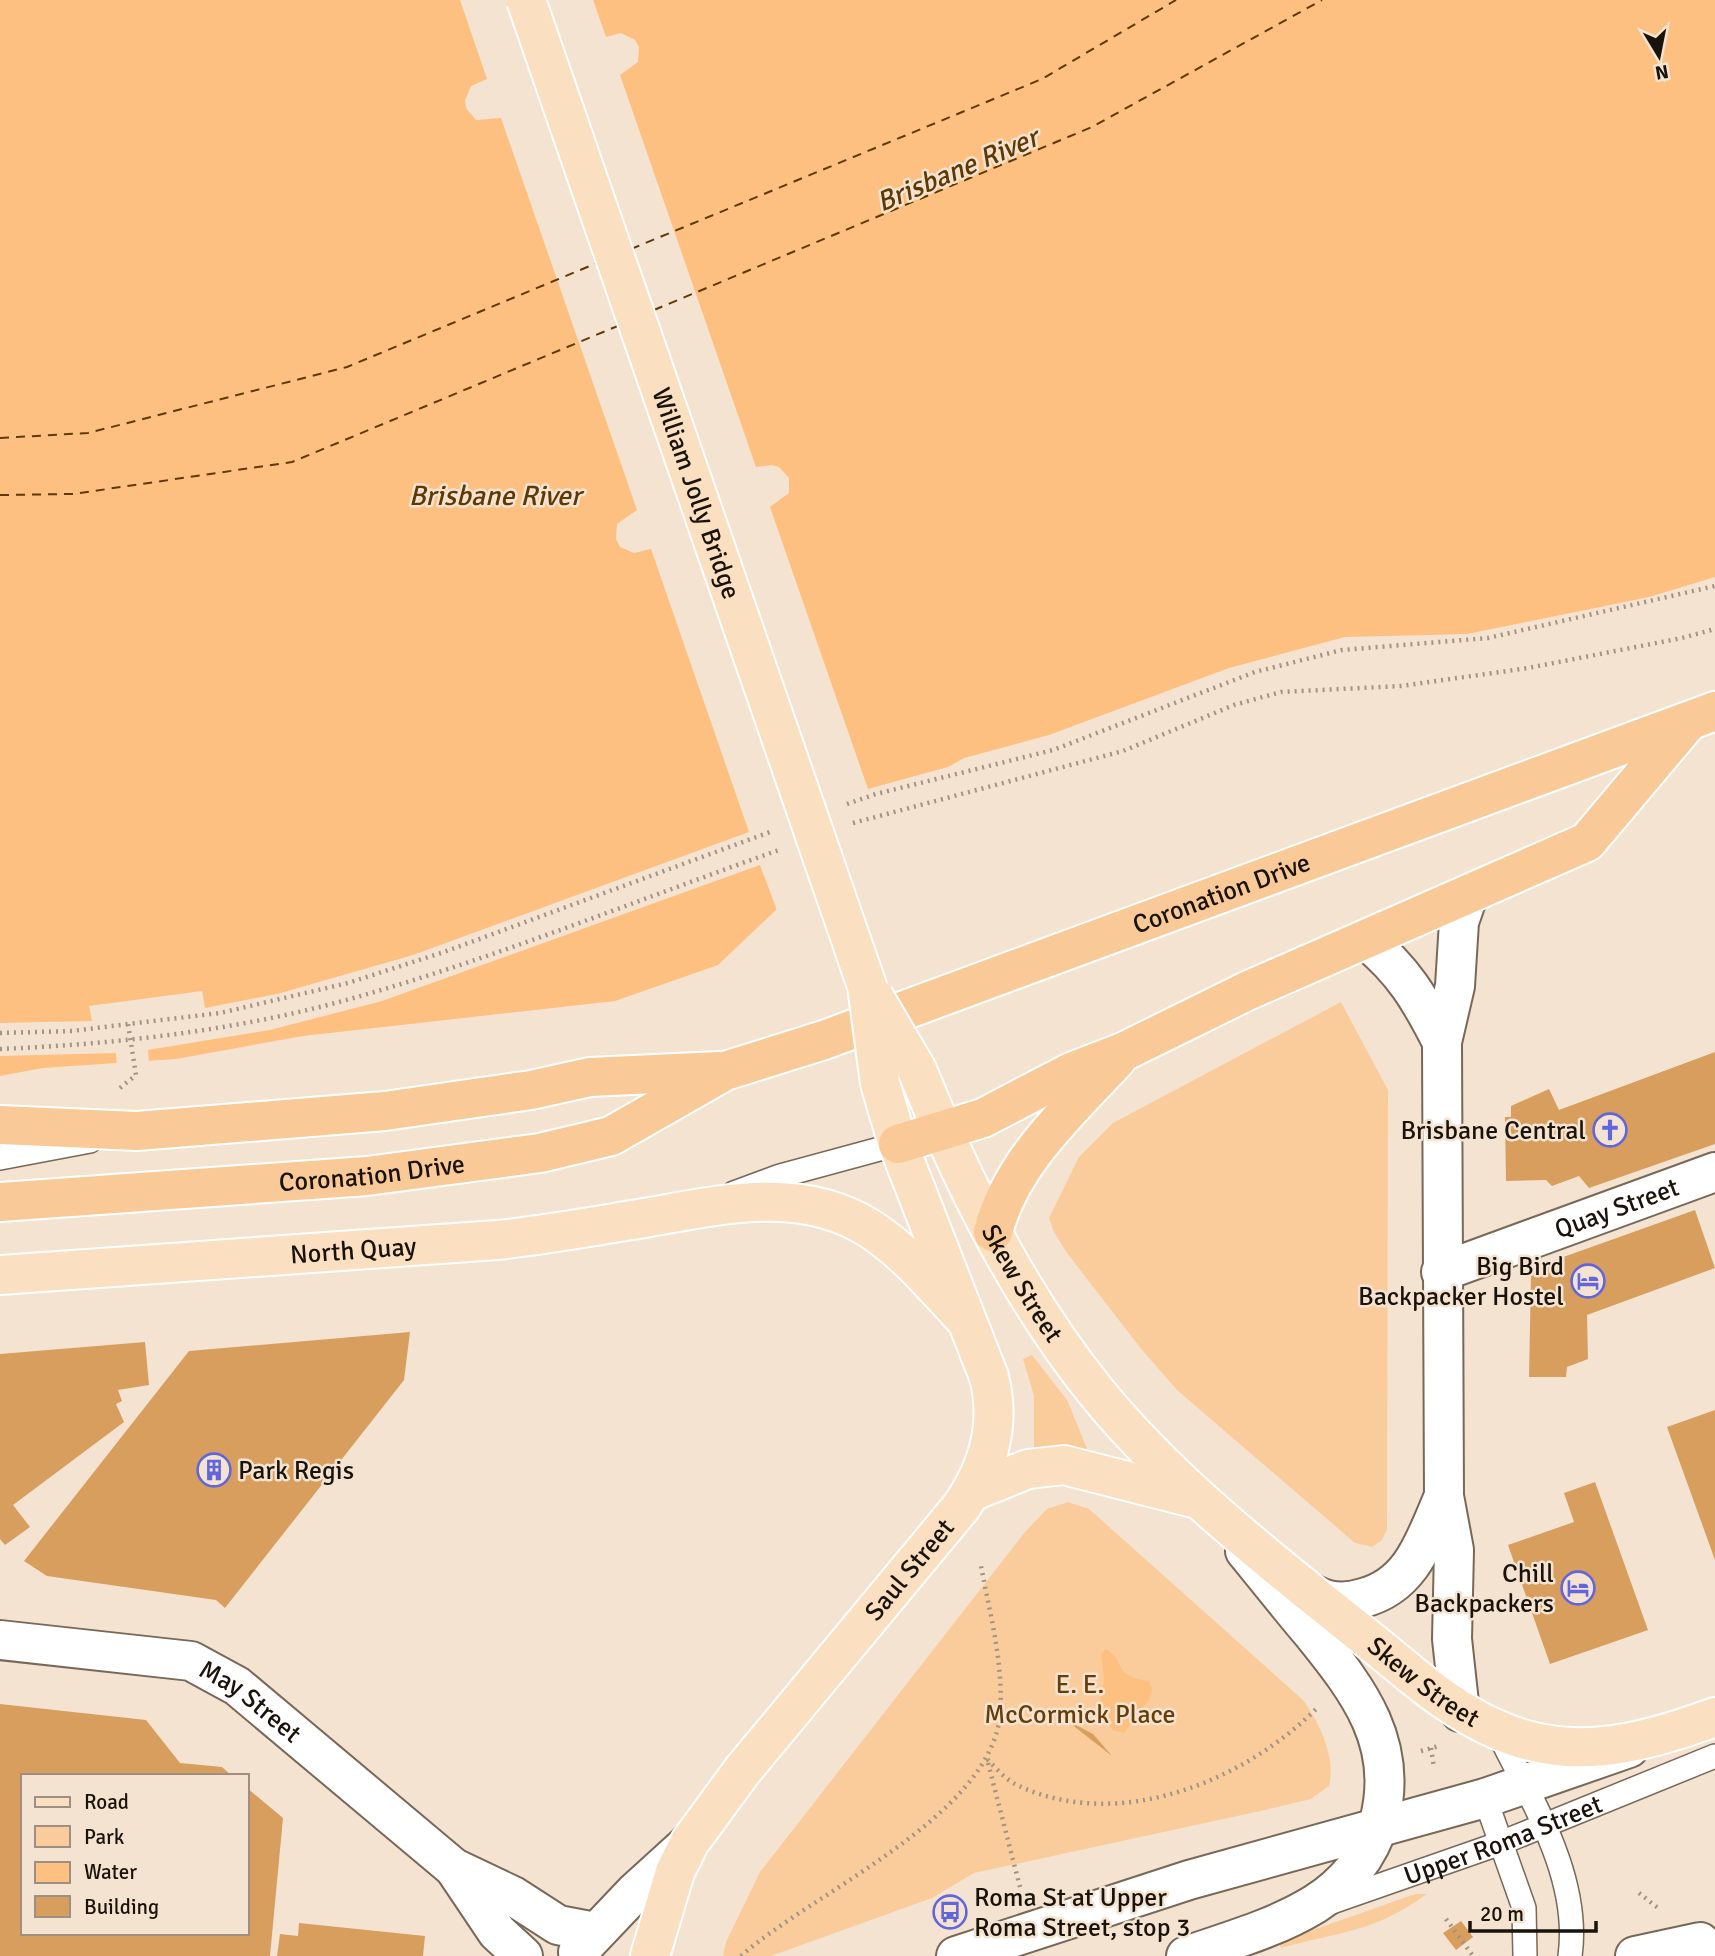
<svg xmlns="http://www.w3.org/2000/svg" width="1715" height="1956" font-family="Signika,sans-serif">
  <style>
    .green { fill: #facc9c }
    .water { fill: #fdc080 }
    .pier { fill: #f5e3d1 }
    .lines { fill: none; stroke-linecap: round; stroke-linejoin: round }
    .ferry { stroke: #5f3903; stroke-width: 2; stroke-dasharray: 9 7; stroke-linecap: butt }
    .building { fill: #d89e5e }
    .lane-casing { stroke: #786858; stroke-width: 26 }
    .street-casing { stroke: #786858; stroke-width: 42 }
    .secondary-casing { stroke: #786858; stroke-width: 42 }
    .primary-casing { stroke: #fff; stroke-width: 42 }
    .highway-casing { stroke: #fff; stroke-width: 42 }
    .path { stroke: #a19385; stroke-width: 4.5; stroke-dasharray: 2 5; stroke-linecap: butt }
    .lane { stroke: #fff; stroke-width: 23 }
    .street { stroke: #fff; stroke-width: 38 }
    .secondary { stroke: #fff; stroke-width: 38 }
    .primary { stroke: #fbdfc1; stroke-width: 38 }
    .highway { stroke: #f9ca98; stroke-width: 38 }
    .primary-bridge-casing { stroke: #fff; stroke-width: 42; stroke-linecap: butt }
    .primary-bridge { stroke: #fbdfc1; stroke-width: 38 }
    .labels { text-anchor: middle; stroke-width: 5; stroke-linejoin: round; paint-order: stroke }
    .street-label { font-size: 26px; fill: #19130c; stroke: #f5e3d1 }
    .poi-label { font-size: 26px; fill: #19130c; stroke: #f5e3d1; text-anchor: end }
    .park-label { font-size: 26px; fill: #653e0a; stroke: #f5e3d1 }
    .water-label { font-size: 28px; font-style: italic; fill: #5f3903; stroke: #f5e3d1 }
  </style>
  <rect width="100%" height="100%" fill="#f5e3d1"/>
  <g class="green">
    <polygon points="1341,1002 1388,1090 1387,1529 1382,1540 1372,1547 1355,1543 1177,1390 1142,1350 1067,1253 1054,1232 1049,1218 1079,1157 1113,1123"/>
    <polygon points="1032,1355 1067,1400 1088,1451 1034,1450 1034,1396 1023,1359"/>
    <path d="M 1068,1502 L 1089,1509 L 1303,1700 C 1320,1723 1336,1758 1329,1786 L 1311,1799 L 1265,1810 L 974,1873 L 932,1898 L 771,1956 L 723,1956 L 726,1942 L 760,1872 L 1025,1532 L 1047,1509 Z"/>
    <path d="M 1415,1894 L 1427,1894 C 1373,1933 1341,1931 1281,1948 L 1279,1942 Z"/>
  </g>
  <g class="water">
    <polygon points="0,0 1715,0 1715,577 1649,597 1467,634 1345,637 1229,668 1049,735 964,758 894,798 718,965 615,1001 303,1036 176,1059 43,1068 0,1076"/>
    <path d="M 1106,1649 C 1128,1662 1110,1675 1149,1681 L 1152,1689 L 1149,1700 L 1124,1733 L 1112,1730 L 1099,1708 L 1104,1680 L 1101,1654 Z"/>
  </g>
  <polygon class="pier" points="460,0 593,0 606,37 621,33 635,40 639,47 638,62 620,75 756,467 772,465 779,467 789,478 789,493 770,507 868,789 962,763 896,801 778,913 760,865 382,1001 270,1030 148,1050 149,1064 117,1067 116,1053 0,1056 0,1023 92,1021 89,1006 202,991 205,1008 277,994 413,955 749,832 651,549 634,553 620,547 616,539 617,524 637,510 501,118 476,120 466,108 465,100 471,86 487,79"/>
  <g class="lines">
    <g class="ferry">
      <polyline points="631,249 1042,79 1176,0"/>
      <polyline points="654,310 1092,127 1322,0"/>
      <polyline points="0,438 88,433 347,367 597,263"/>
      <polyline points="0,495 73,494 292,462 620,325"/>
    </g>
  </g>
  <g class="building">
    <polygon points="1715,1052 1715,1144 1589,1188 1579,1176 1552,1186 1546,1180 1506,1181 1505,1117 1511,1117 1511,1106 1549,1089 1559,1110"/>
    <polygon points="1695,1210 1715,1268 1587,1315 1588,1359 1567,1367 1566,1377 1529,1377 1531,1276 1541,1265"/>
    <polygon points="410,1332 404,1380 225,1608 216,1600 47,1576 24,1561 189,1351"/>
    <polygon points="145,1342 149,1385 118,1390 122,1401 116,1404 124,1422 13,1505 30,1527 5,1545 0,1539 0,1354"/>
    <polygon points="1715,1410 1715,1560 1667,1427"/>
    <polygon points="1595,1482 1648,1630 1550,1664 1508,1545 1574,1522 1564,1493"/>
    <polygon points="0,1704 146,1720 180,1763 222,1767 232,1776 23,1776 23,1933 247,1933 247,1788 283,1818 270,1956 0,1956"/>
    <polygon points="1072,1723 1093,1734 1112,1756 1071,1724"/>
    <polygon points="1461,1921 1473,1937 1456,1950 1443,1933"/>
    <polygon points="299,1923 425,1936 423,1956 277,1956 280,1934 298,1936"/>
  </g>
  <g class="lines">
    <defs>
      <g id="lane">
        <polyline points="0,1158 90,1141"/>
        <polyline points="734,1193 780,1176 898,1144"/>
        <path d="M 1498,1732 C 1531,1800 1581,1877 1570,1956"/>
        <polyline points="1485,1798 1524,1908 1525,1956"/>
        <path id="s1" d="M 1332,1902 L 1501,1843 L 1715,1756"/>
      </g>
      <g id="street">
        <path d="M 1366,940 C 1404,971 1420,999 1442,1042"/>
        <path id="s2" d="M 1441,1272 L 1715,1172"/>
        <path d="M 1315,1595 C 1330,1603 1347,1603 1363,1598 C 1413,1585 1425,1539 1444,1496"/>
        <path id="s3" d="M 0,1640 L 191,1661 L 237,1686 L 454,1868 L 513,1896 L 558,1925 L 595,1932"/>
        <polyline points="1460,1712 1452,1639 1454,1550 1444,1496 1442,1042 1455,986 1459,922 1468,896"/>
        <polyline points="454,1868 497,1932 523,1956"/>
        <polyline points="578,1952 635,1892 690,1842"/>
        <polyline points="1635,1956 1700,1942 1715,1954"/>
      </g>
      <g id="secondary">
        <polyline points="956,1956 1189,1880 1485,1798 1629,1748"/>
        <path d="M 1186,1956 C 1229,1941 1276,1928 1315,1904 C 1345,1885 1370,1856 1379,1822 C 1400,1744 1359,1691 1313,1634 C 1290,1607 1268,1579 1245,1551"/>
      </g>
      <g id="primary">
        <path id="s4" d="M 917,1070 C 963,1183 1020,1298 1097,1393 C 1186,1502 1305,1586 1413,1676 C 1519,1762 1590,1763 1715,1717"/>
        <path id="s5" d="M 0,1275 L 497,1240 C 546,1235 595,1226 644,1218 C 720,1205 802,1184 872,1230 C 907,1253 935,1287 964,1318"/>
        <polyline points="971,1492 1028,1469 1064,1465 1197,1499"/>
        <path id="s6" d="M 650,1956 L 675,1872 L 690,1842 L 742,1771 L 961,1507 C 989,1467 1001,1424 989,1377 L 898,1144 L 880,1083"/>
      </g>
      <g id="highway">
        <polyline points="0,1125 137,1131 385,1111 531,1090 590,1077 719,1071"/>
        <polyline points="898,1144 983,1118 1071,1072 1123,1052 1247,991 1587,842 1688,722"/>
        <path id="s7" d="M 0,1202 L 367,1176 L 540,1153 L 611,1136 L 725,1071 L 824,1040 L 1715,711"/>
        <path d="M 993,1232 C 1011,1162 1070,1110 1117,1059"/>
      </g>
    </defs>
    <use href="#lane" class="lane-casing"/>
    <use href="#street" class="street-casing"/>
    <use href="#secondary" class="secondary-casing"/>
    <use href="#primary" class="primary-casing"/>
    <use href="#highway" class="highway-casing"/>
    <g class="path">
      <polyline points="847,804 876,794 1053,750 1255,672 1342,650 1488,638 1715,586"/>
      <polyline points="853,823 1123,751 1234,705 1281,692 1401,686 1528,668 1682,638 1715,629"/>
      <polyline points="0,1033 72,1031 128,1024"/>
      <path d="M 0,1049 C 119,1044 242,1030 357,997 C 498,957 640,899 779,850"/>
      <polyline points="120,1088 136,1075 128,1024 220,1013 348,983 444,952 770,832"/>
      <polyline points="1431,1748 1434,1768"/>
      <polyline points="1421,1751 1439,1746"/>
      <path d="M 1020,1887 L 987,1759 C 995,1767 1004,1778 1015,1784 C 1116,1834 1245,1782 1319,1706"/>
      <polyline points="1639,1893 1658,1908"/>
      <polyline points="1446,1919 1473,1956"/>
      <path d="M 741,1956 C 813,1892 990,1817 1000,1715 C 1004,1665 990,1614 981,1566"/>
    </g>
    <use href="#lane" class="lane"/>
    <use href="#street" class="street"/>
    <use href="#secondary" class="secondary"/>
    <use href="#primary" class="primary"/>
    <use href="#highway" class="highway"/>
    <defs>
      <g id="primary-bridge">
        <path id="s8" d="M 526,0 L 867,986 L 880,1083"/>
        <polyline points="874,997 917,1070"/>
      </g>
    </defs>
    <use href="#primary-bridge" class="primary-bridge-casing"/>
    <use href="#primary-bridge" class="primary-bridge"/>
  </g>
  <defs>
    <symbol id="church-ring" viewBox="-11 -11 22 22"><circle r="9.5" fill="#f5e3d1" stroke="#6165de" stroke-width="1.5"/><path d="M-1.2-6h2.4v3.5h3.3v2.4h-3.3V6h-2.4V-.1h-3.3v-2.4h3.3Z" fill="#6165de"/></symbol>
    <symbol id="hotel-ring" viewBox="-11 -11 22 22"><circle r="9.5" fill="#f5e3d1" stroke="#6165de" stroke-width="1.5"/><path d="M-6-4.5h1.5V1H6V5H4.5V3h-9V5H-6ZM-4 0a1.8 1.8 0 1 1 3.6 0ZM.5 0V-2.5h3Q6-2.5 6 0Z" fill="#6165de"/></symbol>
    <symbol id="building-ring" viewBox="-11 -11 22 22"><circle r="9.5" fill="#f5e3d1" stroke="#6165de" stroke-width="1.5"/><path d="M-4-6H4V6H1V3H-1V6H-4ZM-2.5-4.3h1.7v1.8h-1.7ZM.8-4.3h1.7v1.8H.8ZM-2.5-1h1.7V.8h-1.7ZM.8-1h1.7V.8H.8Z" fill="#6165de"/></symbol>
    <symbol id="bus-ring" viewBox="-11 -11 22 22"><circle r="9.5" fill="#f5e3d1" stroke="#6165de" stroke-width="1.5"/><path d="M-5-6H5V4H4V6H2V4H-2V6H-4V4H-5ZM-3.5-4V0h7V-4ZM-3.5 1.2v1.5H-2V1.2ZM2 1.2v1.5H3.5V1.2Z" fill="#6165de"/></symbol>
  </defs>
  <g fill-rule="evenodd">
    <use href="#church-ring" x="1591" y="1111" width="38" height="38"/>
    <use href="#hotel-ring" x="1569" y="1262" width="38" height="38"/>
    <use href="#building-ring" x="195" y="1451" width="38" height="38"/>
    <use href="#hotel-ring" x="1559" y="1569" width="38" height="38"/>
    <use href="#bus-ring" x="931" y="1893" width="38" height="38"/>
  </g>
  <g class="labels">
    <g class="street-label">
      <text dy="9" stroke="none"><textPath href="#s8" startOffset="522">William Jolly Bridge</textPath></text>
      <text dy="9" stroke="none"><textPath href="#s7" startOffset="1274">Coronation Drive</textPath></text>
      <text dy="9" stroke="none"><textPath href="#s7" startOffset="373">Coronation Drive</textPath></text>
      <text dy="9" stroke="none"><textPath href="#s2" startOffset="187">Quay Street</textPath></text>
      <text dy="9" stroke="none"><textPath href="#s5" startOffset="354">North Quay</textPath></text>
      <text dy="9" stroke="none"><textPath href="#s4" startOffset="238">Skew Street</textPath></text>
      <text dy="9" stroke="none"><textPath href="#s6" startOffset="471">Saul Street</textPath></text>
      <text dy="9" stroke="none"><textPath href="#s4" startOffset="808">Skew Street</textPath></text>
      <text dy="9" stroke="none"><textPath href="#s3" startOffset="264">May Street</textPath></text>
      <text dy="9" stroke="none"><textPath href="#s1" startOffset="182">Upper Roma Street</textPath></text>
    </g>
    <g class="poi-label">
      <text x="1586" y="1139">Brisbane Central</text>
      <text x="1564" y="1275">Big Bird<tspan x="1564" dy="30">Backpacker Hostel</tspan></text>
      <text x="238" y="1479" text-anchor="start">Park Regis</text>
      <text x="1554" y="1582">Chill<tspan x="1554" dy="30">Backpackers</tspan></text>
      <text x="974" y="1906" text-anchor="start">Roma St at Upper<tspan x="974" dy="30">Roma Street, stop 3</tspan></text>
    </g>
    <g class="park-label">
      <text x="1080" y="1693">E. E.<tspan x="1080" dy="30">McCormick Place</tspan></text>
    </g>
    <g class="water-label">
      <text transform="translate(957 169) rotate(-23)" y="10">Brisbane River</text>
      <text x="495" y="505">Brisbane River</text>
    </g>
  </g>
  <rect x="21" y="1774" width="228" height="161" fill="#f5e3d1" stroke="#9d9082" stroke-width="2"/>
  <rect x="35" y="1797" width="35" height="10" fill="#fbdfc1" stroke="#9d9082" stroke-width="2"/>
  <text x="84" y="1809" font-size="21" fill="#19130c">Road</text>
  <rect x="35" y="1826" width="35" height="21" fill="#facc9c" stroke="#9d9082" stroke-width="2"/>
  <text x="84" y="1844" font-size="21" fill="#19130c">Park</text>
  <rect x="35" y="1862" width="35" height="21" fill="#fdc080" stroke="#9d9082" stroke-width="2"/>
  <text x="84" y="1879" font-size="21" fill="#19130c">Water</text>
  <rect x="35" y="1896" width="35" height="21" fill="#d89e5e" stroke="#9d9082" stroke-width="2"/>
  <text x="84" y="1914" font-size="21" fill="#19130c">Building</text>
  <g transform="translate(1659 56) rotate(170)" stroke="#f5e3d1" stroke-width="5" paint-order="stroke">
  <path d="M0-5L12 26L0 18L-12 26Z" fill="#19130c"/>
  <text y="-10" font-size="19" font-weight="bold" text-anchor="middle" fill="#19130c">N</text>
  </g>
  <path d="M1470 1921v10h126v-10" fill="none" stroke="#19130c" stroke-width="3.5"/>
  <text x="1480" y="1921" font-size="21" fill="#19130c" stroke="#f5e3d1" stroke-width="5" paint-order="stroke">20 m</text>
</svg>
